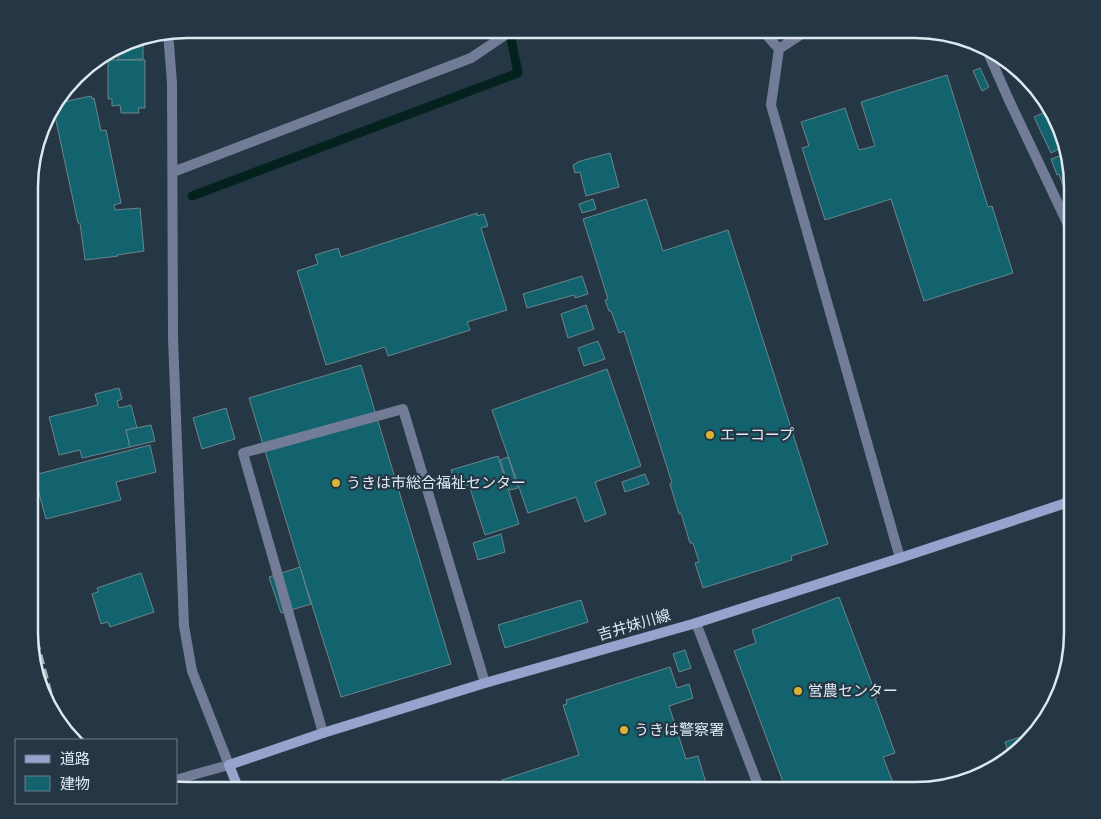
<svg xmlns="http://www.w3.org/2000/svg" width="1101" height="819" font-family="Quicksand,'Noto Sans JP',sans-serif">
  <style>
    .lines { fill: none; stroke-linecap: round; stroke-linejoin: round }
    .stream { stroke: #04221d; stroke-width: 9 }
    .building { fill: #13636f; stroke: #69868c }
    .service { stroke: #737c96; stroke-width: 10 }
    .minor { stroke: #737c96; stroke-width: 10 }
    .tertiary { stroke: #737c96; stroke-width: 10 }
    .secondary { stroke: #96a4cd; stroke-width: 10 }
    .rail { stroke: #a3b1ba; stroke-width: 4; stroke-dasharray: 10 5; stroke-linecap: butt }
    .poi-dot { fill: #d9b334; stroke: #253744; stroke-width: 2 }
    .labels { text-anchor: middle; stroke-width: 4.5; stroke-linejoin: round; paint-order: stroke }
    .poi-label { font-size: 15px; fill: #dde9f1; stroke: #253744; text-anchor: start }
    .street-label { font-size: 15px; fill: #dde9f1; stroke: #253744 }
    .rim { fill: none; stroke: #dde9f1; stroke-width: 2.5 }
  </style>
  <rect width="100%" height="100%" fill="#253744"/>
  <g class="lines">
    <polyline class="stream" points="192,196 518,73 509,29"/>
  </g>
  <g class="building">
    <polygon points="125,43 143,43 143,59 118,60 118,47"/>
    <polygon points="108,60 145,60 145,108 138,108 139,113 121,113 120,105 112,106 112,99 108,99"/>
    <polygon points="980,68 989,87 982,91 973,71"/>
    <polygon points="947,75 988,207 992,206 1013,273 924,301 891,199 825,220 802,148 809,146 801,122 845,108 859,150 875,146 861,102"/>
    <polygon points="91,96 92,99 94,98 101,131 106,130 121,203 114,205 115,210 140,208 144,251 117,255 118,256 85,260 80,223 78,223 53,107 55,107 54,104"/>
    <polygon points="1050,110 1056,117 1063,147 1051,153 1034,117"/>
    <polygon points="610,153 619,187 586,196 580,172 575,173 573,165 577,163 577,162"/>
    <polygon points="1065,154 1072,186 1072,188 1065,191 1059,174 1057,175 1051,159"/>
    <polygon points="593,199 596,209 582,213 579,204"/>
    <polygon points="646,199 663,251 728,230 828,544 791,556 792,560 703,588 695,563 699,562 693,543 690,543 681,513 679,514 670,484 672,483 624,331 619,333 611,311 609,311 605,300 608,299 583,219"/>
    <polygon points="477,213 477,216 484,214 488,226 481,228 507,310 467,322 470,330 388,356 385,347 326,365 297,271 318,264 315,255 338,248 341,257"/>
    <polygon points="582,276 588,294 575,298 574,295 527,308 523,294"/>
    <polygon points="586,305 594,329 568,338 561,314"/>
    <polygon points="598,341 605,359 584,366 578,348"/>
    <polygon points="361,365 451,664 341,697 300,567 249,398"/>
    <polygon points="607,369 641,466 595,482 606,514 585,522 576,497 528,513 492,410"/>
    <polygon points="119,388 122,399 117,401 119,408 131,405 137,428 126,430 130,447 82,458 80,450 59,455 49,417 98,405 95,394"/>
    <polygon points="226,408 235,439 202,449 193,418"/>
    <polygon points="151,425 155,441 130,447 126,430"/>
    <polygon points="150,445 156,472 116,482 121,500 46,519 34,475"/>
    <polygon points="498,456 519,524 485,535 469,485 457,489 451,470"/>
    <polygon points="508,457 518,488 510,490 500,460"/>
    <polygon points="645,474 649,484 625,492 622,482"/>
    <polygon points="501,534 505,552 478,560 473,543"/>
    <polygon points="300,567 311,604 281,613 269,577"/>
    <polygon points="141,573 154,612 110,627 108,622 101,624 92,594 98,592 97,588"/>
    <polygon points="839,597 877,697 875,698 895,753 883,757 896,790 786,790 734,651 756,643 752,630"/>
    <polygon points="581,600 588,622 505,648 498,625"/>
    <polygon points="685,650 691,668 679,672 673,654"/>
    <polygon points="670,667 677,688 689,684 693,698 669,706 686,759 698,756 708,790 590,790 589,787 578,790 505,790 502,780 579,755 563,705 567,704 566,700"/>
    <polygon points="1036,732 1033,736 1009,755 1005,742"/>
  </g>
  <g class="lines">
    <g class="service">
      <polyline points="809,29 779,49 771,105 900,558"/>
      <polyline points="986,48 1008,98 1072,233"/>
      <polyline points="323,733 243,453 403,409 485,683"/>
    </g>
    <g class="minor">
      <polyline points="761,29 779,49"/>
      <polyline points="168,32 172,83 173,338 184,626 192,671 229,765"/>
      <polyline points="173,172 471,58 514,29"/>
      <polyline points="696,623 760,790"/>
    </g>
    <polyline class="tertiary" points="176,780 196,774 229,765"/>
    <polyline class="secondary" points="239,790 229,765 323,733 485,683 696,623 900,558 1072,501"/>
    <polyline class="rail" points="29,611 57,718"/>
  </g>
  <g class="poi-dot">
    <circle cx="710" cy="435" r="5"/>
    <circle cx="336" cy="483" r="5"/>
    <circle cx="798" cy="691" r="5"/>
    <circle cx="624" cy="730" r="5"/>
  </g>
  <g class="labels">
    <g class="poi-label">
      <text x="720" y="440">エーコープ</text>
      <text x="346" y="488">うきは市総合福祉センター</text>
      <text x="808" y="696">営農センター</text>
      <text x="634" y="735">うきは警察署</text>
    </g>
    <g class="street-label">
      <text transform="translate(634 625) rotate(-16)" y="5">吉井妹川線</text>
    </g>
  </g>
  <path d="M0 0H1101V819H0ZM187 38H915A149 149 0 0 1 1064 187V633A149 149 0 0 1 915 782H187A149 149 0 0 1 38 633V187A149 149 0 0 1 187 38Z" fill="#253744" fill-rule="evenodd"/>
  <path class="rim" d="M187 38H915A149 149 0 0 1 1064 187V633A149 149 0 0 1 915 782H187A149 149 0 0 1 38 633V187A149 149 0 0 1 187 38Z"/>
  <rect x="15" y="739" width="162" height="65" fill="#253744" stroke="#6f7e89"/>
  <rect x="25" y="755" width="25" height="8" fill="#96a4cd" stroke="#6f7e89"/>
  <text x="60" y="764" font-size="15" fill="#dde9f1">道路</text>
  <rect x="25" y="776" width="25" height="15" fill="#13636f" stroke="#6f7e89"/>
  <text x="60" y="789" font-size="15" fill="#dde9f1">建物</text>
</svg>
